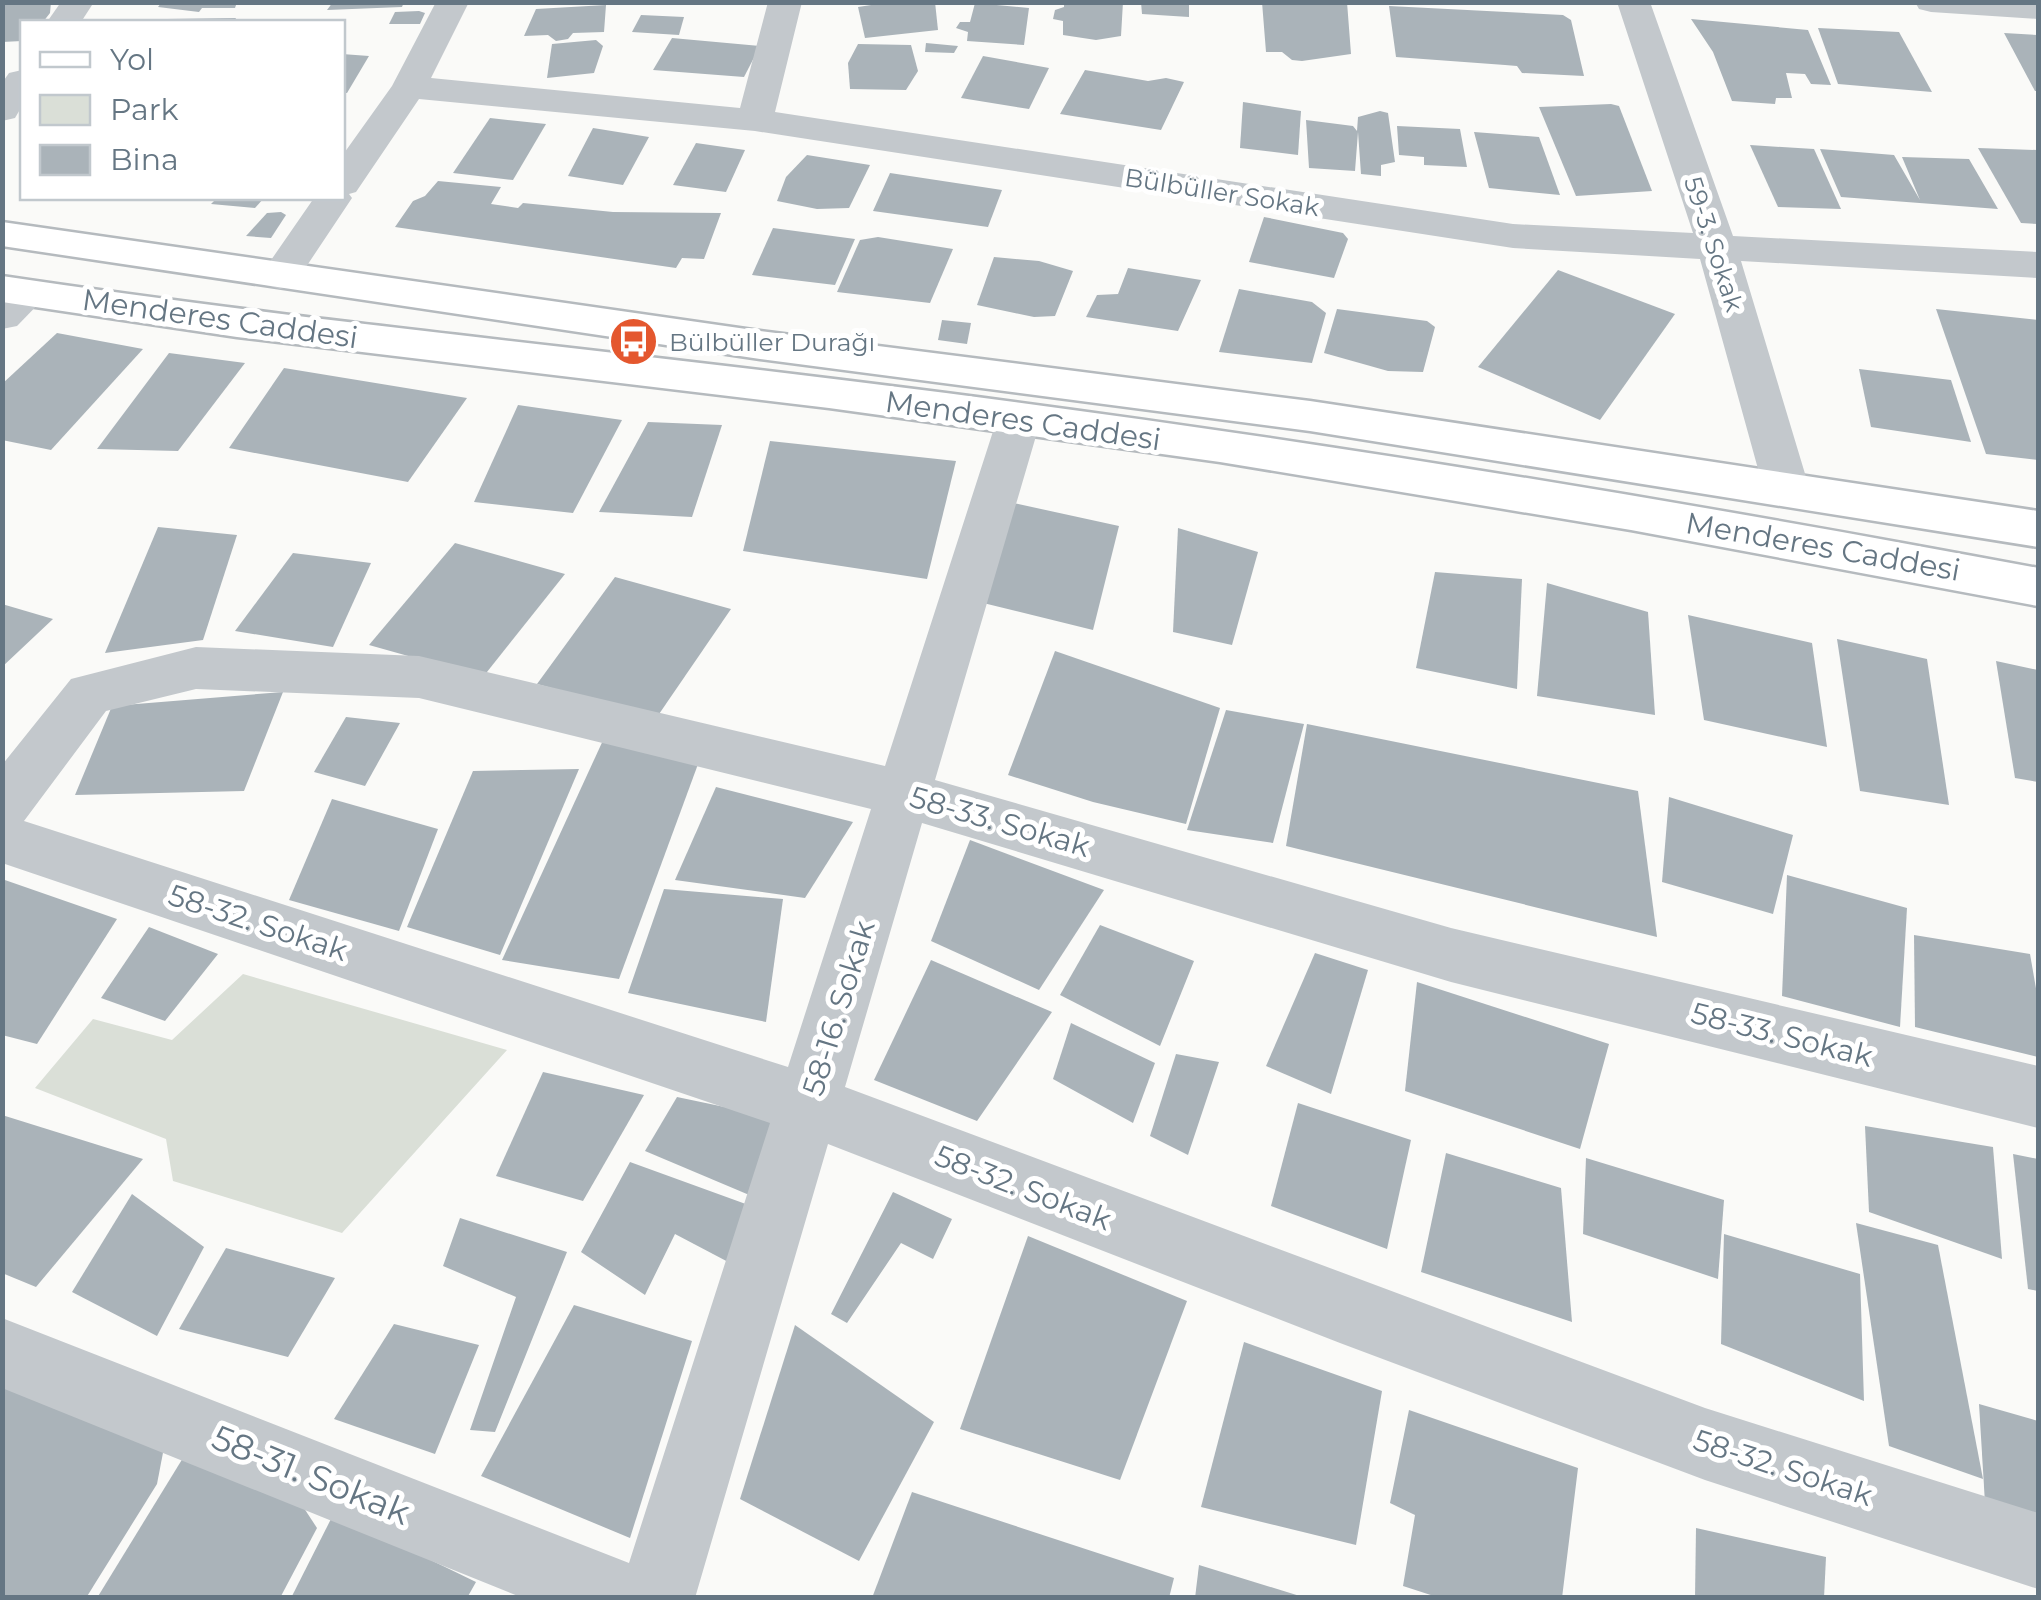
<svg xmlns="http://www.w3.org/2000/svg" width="2041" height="1600" font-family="Montserrat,sans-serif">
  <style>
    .green { fill: #dadfd7 }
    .building { fill: #aab3b9 }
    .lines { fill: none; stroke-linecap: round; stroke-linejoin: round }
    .primary-casing { stroke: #b5babe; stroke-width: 5 }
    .street { fill: #c3c8cc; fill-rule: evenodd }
    .primary { fill: #fff; fill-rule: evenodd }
    .labels { text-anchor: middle; stroke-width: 10; stroke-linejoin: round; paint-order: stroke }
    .far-street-label { font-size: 25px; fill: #657683; stroke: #fff }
    .far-poi-label { font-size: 25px; fill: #657683; stroke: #fff; text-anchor: start }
    .street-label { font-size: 30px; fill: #657683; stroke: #fff }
    .near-street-label { font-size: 35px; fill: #657683; stroke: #fff }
  </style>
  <rect width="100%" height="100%" fill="#fafaf8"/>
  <polygon class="green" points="243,974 507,1050 342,1233 173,1181 166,1139 35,1088 93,1019 172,1040"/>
  <g class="building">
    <polygon points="51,2 50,13 43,22 22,22 22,41 2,42 2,5"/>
    <polygon points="162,2 237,2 235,8 202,8 199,12 158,7"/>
    <polygon points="333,2 404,2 402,7 327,10"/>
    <polygon points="891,2 935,2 938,30 865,38 858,7"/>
    <polygon points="1064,2 1123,2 1121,36 1096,40 1063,35 1063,21 1053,19 1055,10 1064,7"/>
    <polygon points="1141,2 1189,2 1189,17 1142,14"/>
    <polygon points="1262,2 1347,2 1351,54 1302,61 1292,60 1282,52 1266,52"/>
    <polygon points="975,3 1029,8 1024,45 967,41 968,32 956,28 960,22 970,22"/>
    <polygon points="606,5 604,32 573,33 568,39 556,41 548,35 524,36 536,9"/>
    <polygon points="1389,6 1563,15 1571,20 1584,76 1522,73 1517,66 1505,65 1396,57"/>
    <polygon points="419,11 425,13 420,24 389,24 395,12"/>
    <polygon points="641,15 684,17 679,35 632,32"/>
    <polygon points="236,18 234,22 167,22 167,19"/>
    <polygon points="1691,19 1808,30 1831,85 1811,84 1805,74 1786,73 1792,98 1776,98 1775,104 1732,101 1713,52"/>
    <polygon points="1818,28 1899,32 1932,92 1838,84"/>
    <polygon points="2004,33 2038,35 2038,91 2035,91"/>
    <polygon points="672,38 760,46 744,77 653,70"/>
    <polygon points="596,40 603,46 594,73 547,78 552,44"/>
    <polygon points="926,43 958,46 954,53 925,52"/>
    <polygon points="858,44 911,45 918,71 906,90 850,89 848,63"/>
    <polygon points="342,54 369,56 347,93 342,93"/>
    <polygon points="983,56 1049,68 1029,109 961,98"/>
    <polygon points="1085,70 1148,81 1166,78 1184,82 1161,130 1060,114"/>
    <polygon points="1243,102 1301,111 1298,155 1240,148"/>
    <polygon points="1611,104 1619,106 1652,191 1576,196 1539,107"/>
    <polygon points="1380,111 1388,113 1395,162 1381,165 1381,176 1361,174 1358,132 1355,171 1309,168 1306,120 1353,126 1357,131 1358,117"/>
    <polygon points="490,118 546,124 513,180 453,173"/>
    <polygon points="1397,126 1460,129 1467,167 1424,165 1424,157 1399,155"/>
    <polygon points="593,128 649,137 623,185 568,176"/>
    <polygon points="1474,132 1539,137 1560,195 1489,188"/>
    <polygon points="696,143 745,150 726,192 673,185"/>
    <polygon points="1750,145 1814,149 1841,209 1778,207"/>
    <polygon points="1978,148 2037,150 2038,224 2021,223"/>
    <polygon points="1820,149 1894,155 1920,200 1902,157 1969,159 1998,209 1841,197"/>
    <polygon points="807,155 870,165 849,208 817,209 777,201 786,177"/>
    <polygon points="890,173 1002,190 988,227 873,211"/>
    <polygon points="438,181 501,187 491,204 505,206 518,208 523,203 613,212 721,213 704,259 682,258 676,268 395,227 413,201 425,196"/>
    <polygon points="217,198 264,198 255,208 211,204"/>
    <polygon points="281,212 286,215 271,238 246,236 267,213"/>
    <polygon points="1264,217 1343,233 1348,239 1334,278 1249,262"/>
    <polygon points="773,228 855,239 835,285 752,275"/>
    <polygon points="878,237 953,249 930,303 837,292 860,240"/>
    <polygon points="994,257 1039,261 1073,271 1055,316 1034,317 977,305"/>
    <polygon points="1128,268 1201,280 1178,331 1086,317 1097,295 1118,294"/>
    <polygon points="1558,270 1675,314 1600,420 1478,367"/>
    <polygon points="1239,289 1312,302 1326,313 1312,363 1219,352"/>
    <polygon points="1337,309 1427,321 1435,327 1423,372 1388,371 1324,353"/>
    <polygon points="1936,309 2038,320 2038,460 1986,454"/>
    <polygon points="942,320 971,323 967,344 938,340"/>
    <polygon points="57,333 143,349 51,450 2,440 2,384"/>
    <polygon points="169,353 245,363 178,451 97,449"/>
    <polygon points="284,368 467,398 408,482 229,448"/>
    <polygon points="1859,369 1951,380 1971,442 1871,427"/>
    <polygon points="518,405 622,420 573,513 474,502"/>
    <polygon points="648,422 722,425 692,517 599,512"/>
    <polygon points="770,441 956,461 927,579 743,551"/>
    <polygon points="1009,502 1119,526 1093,630 975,601"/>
    <polygon points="158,527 237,535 203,640 105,653"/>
    <polygon points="1178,528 1258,552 1232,645 1173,632"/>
    <polygon points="455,543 565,574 483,677 369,645"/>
    <polygon points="293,553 371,563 333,647 235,631"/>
    <polygon points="1435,572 1522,579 1517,689 1416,668"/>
    <polygon points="615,577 731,609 657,717 537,684"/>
    <polygon points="1547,583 1648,612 1655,715 1537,696"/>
    <polygon points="2,604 53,619 2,667"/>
    <polygon points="1688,615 1812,643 1827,747 1704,720"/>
    <polygon points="1837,639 1927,659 1949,805 1860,791"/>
    <polygon points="1055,651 1220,708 1186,824 1093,802 1008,775"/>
    <polygon points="1996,661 2038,670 2038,782 2015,778"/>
    <polygon points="283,692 244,791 75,795 112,706"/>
    <polygon points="1226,710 1304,724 1273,843 1187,830"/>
    <polygon points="346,717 400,723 365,786 314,772"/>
    <polygon points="1307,724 1638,791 1657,937 1286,846"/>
    <polygon points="605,736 701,756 619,979 502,960"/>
    <polygon points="579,769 500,955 407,927 473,771"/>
    <polygon points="716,787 853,822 805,898 675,880"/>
    <polygon points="1669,797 1793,835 1773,914 1662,882"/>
    <polygon points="332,799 438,829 399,931 289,900"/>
    <polygon points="970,840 1104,890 1039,990 931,941"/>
    <polygon points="1787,875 1907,908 1900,1027 1782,996"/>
    <polygon points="2,879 117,919 37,1044 2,1035"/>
    <polygon points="664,889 783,899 766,1022 628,993"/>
    <polygon points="1100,925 1194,961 1160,1046 1060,995"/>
    <polygon points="149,927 218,954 165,1021 101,998"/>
    <polygon points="1914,935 2030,954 2038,1000 2038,1057 1915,1027"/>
    <polygon points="1315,953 1368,970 1331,1094 1266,1066"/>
    <polygon points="931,960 1052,1012 977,1121 874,1080"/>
    <polygon points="1417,982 1609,1044 1580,1149 1405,1091"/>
    <polygon points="1071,1023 1155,1063 1133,1123 1053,1079"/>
    <polygon points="1176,1054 1219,1062 1188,1155 1150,1136"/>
    <polygon points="543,1072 644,1095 583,1201 496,1176"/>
    <polygon points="677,1097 791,1121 754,1197 645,1151"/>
    <polygon points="1298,1103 1411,1140 1387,1249 1271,1206"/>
    <polygon points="2,1115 143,1159 36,1287 2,1273"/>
    <polygon points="1865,1126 1993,1147 2002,1259 1869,1212"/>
    <polygon points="1446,1153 1561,1188 1572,1322 1421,1272"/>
    <polygon points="2013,1154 2038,1159 2038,1291 2028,1289"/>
    <polygon points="1586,1158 1724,1200 1718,1279 1583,1234"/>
    <polygon points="630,1162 754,1207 732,1264 675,1234 645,1295 581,1252"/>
    <polygon points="893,1192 952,1219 933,1259 901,1243 847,1323 831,1314"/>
    <polygon points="132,1194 204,1247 157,1336 72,1292"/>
    <polygon points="460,1218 567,1252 495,1432 470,1430 516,1297 443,1266"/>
    <polygon points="1856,1223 1938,1245 1983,1479 1889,1446"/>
    <polygon points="1724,1234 1860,1274 1864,1401 1721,1344"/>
    <polygon points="1028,1236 1187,1301 1120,1480 960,1429"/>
    <polygon points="226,1248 335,1278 288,1357 179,1329"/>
    <polygon points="574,1305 692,1341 630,1538 481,1476"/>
    <polygon points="394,1324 479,1345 435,1454 334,1419"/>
    <polygon points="795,1325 934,1422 859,1561 740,1499"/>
    <polygon points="1244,1342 1382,1391 1356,1545 1201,1507"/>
    <polygon points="2,1367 166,1437 157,1484 86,1598 2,1598"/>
    <polygon points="1979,1404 2038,1421 2038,1515 1985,1503"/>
    <polygon points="1409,1410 1578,1468 1562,1598 1440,1598 1403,1586 1415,1515 1390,1503"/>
    <polygon points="186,1453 300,1502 317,1528 280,1598 97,1598"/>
    <polygon points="912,1492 1174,1578 1169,1598 872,1598"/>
    <polygon points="334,1513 476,1582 467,1598 291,1598"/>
    <polygon points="1696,1528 1826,1557 1824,1598 1695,1598"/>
    <polygon points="1199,1565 1303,1597 1303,1598 1195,1598"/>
  </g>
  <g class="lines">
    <defs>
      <g id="primary">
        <polygon points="2,222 760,331 1310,401 2038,511 2038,547 1310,431 760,359 2,246"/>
        <path d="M 2,276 C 316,323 632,352 946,393 C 1312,440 1676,500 2038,568 L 2038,606 L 1631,530 L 1220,462 L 829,408 L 237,337 L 2,302 Z"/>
      </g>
    </defs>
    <use href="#primary" class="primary-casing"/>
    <g class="street">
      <polygon points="61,2 94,2 81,22 47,22"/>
      <polygon points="436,2 469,2 431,78 740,108 768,2 802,2 775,112 1513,224 1693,233 1617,2 1650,2 1733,236 2038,252 2038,278 1741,261 1809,487 1802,499 1786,504 1770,499 1763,487 1700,259 1513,248 755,131 419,99 356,192 349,194 352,198 294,285 280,289 266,285 260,276 314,198 342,198 342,156 392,86"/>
      <polygon points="1915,2 2038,2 2038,19 1931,12 1919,9"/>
      <polygon points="22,70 22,106 15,118 2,121 2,83 9,73"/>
      <polygon points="28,280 43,284 49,293 17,326 2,329 2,293 13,284"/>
      <path d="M 1019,403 L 1035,408 L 1041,419 L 935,780 L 1451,928 L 2038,1066 L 2038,1128 L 1451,982 L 922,823 L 845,1087 L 1705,1408 L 2038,1513 L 2038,1589 L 1705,1480 L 1340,1343 L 828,1144 L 695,1598 L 523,1598 L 2,1388 L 2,1318 L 629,1563 L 770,1123 L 2,863 L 2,765 L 71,679 L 196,647 L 419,656 L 885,766 L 997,419 L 1003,408 ZM 196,689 L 419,698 L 871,809 L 788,1067 L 24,821 L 106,711 Z"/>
    </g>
    <use href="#primary" class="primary"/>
  </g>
  <defs>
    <symbol id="bus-disc" viewBox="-11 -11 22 22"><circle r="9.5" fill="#e4572e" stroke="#fff"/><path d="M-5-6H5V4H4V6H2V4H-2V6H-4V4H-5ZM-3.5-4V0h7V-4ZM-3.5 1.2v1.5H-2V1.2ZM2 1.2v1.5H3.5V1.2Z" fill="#fff"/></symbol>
  </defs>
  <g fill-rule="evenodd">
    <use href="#bus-disc" x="606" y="314" width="55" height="55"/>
  </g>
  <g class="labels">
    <g class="far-street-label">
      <text transform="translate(1222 192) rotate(9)" y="9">Bülbüller Sokak</text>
      <text transform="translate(1714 244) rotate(72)" y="9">59-3. Sokak</text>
    </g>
    <g class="far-poi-label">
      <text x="669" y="351">Bülbüller Durağı</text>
    </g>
    <g class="street-label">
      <text transform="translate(220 319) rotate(8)" y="10">Menderes Caddesi</text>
      <text transform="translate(1023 421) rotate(8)" y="10">Menderes Caddesi</text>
      <text transform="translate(1823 547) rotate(10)" y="10">Menderes Caddesi</text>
      <text transform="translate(1000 822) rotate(16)" y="10">58-33. Sokak</text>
      <text transform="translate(258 923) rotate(18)" y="10">58-32. Sokak</text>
      <text transform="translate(839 1008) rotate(-73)" y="10">58-16. Sokak</text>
      <text transform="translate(1782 1035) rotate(14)" y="10">58-33. Sokak</text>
      <text transform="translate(1023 1188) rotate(21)" y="10">58-32. Sokak</text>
      <text transform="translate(1783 1468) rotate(18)" y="10">58-32. Sokak</text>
    </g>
    <g class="near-street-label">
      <text transform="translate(311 1475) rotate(22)" y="12">58-31. Sokak</text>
    </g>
  </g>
  <rect width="2041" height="1600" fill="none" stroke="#657683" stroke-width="10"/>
  <rect x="20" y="20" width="325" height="180" fill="#ffffff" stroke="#c1c8cd" stroke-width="2.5"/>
  <rect x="40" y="52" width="50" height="15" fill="#ffffff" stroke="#c1c8cd" stroke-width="2.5"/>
  <text x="110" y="70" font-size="30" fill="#657683">Yol</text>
  <rect x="40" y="95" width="50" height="30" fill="#dadfd7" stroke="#c1c8cd" stroke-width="2.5"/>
  <text x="110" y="120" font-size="30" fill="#657683">Park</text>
  <rect x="40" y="145" width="50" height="30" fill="#aab3b9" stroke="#c1c8cd" stroke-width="2.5"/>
  <text x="110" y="170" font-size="30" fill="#657683">Bina</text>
</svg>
